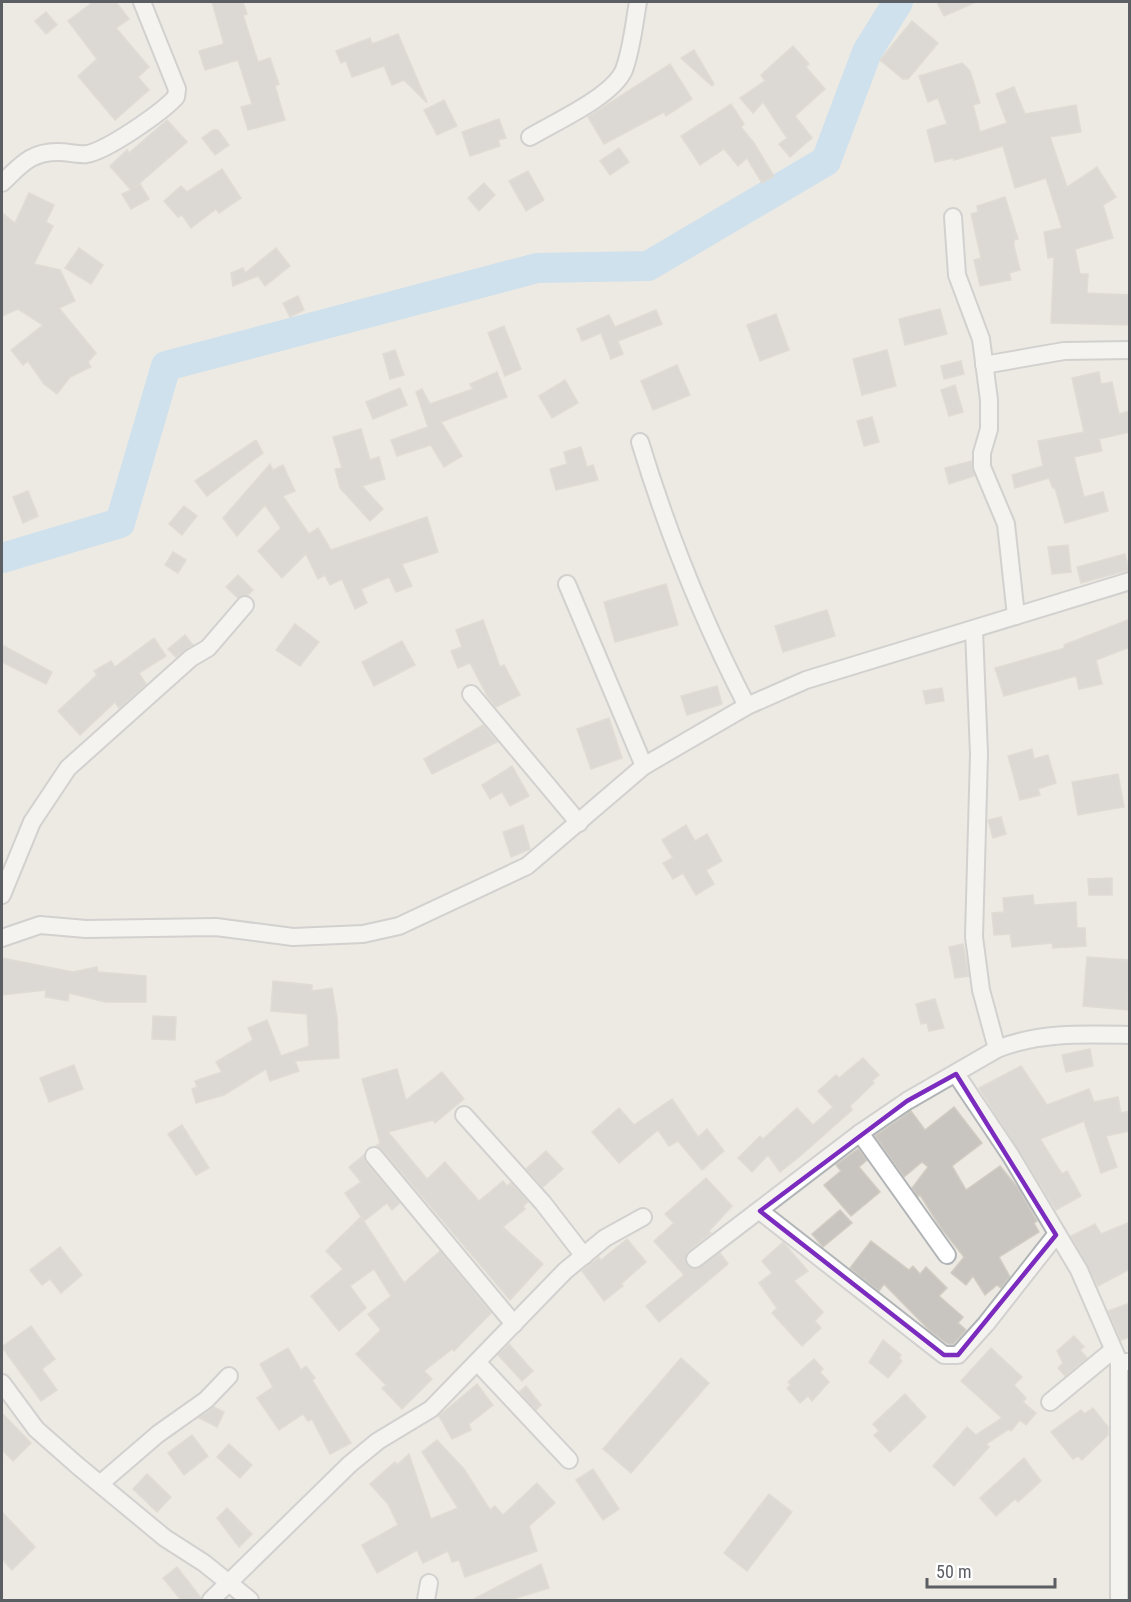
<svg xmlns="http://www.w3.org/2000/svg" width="1131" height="1602" font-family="'Roboto Condensed',sans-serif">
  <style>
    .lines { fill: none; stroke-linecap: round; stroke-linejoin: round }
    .river { stroke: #a9d7f7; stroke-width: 30 }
    .building { fill: #c8c5c0; stroke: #d1ccc2; stroke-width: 1.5 }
    .minor-casing { stroke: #b1b4b7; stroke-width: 20 }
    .minor { stroke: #fff; stroke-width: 16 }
    .marked { fill: none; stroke: #7b2cbf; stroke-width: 4.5; stroke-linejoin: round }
  </style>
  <rect width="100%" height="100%" fill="#edeae3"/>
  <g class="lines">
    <polyline class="river" points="2,558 120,523 166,366 537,268 648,266 826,161 867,52 898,2"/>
  </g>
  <g class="building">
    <polygon points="93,2 116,2 129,19 116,28 149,67 138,77 149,90 115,120 78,76 97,59 68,21"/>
    <polygon points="212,2 243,2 247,14 243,15 258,62 270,58 279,84 275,86 285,120 248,130 241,107 252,104 238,60 205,70 199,51 224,44"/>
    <polygon points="937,2 976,2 944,16"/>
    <polygon points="46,12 57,25 46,34 35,21"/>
    <polygon points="912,21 938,43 908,79 903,79 880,60"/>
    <polygon points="398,34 427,102 426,102 404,80 392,85 384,66 352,77 346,61 341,63 336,51 370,38 372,44"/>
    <polygon points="793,46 809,64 806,67 825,89 795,116 812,138 790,157 779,144 787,138 763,102 753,113 740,98 765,81 761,75"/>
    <polygon points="694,50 714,84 712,86 681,58"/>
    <polygon points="962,63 970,71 980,103 973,105 980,132 1007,123 996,94 1014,87 1025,114 1076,105 1081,132 1050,137 1067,187 1097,167 1116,197 1103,205 1113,238 1075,249 1080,274 1088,274 1087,293 1130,295 1130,325 1051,323 1054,257 1048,258 1044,232 1062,228 1046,178 1015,188 1003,146 954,160 953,158 935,162 927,130 947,124 938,98 928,102 919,76"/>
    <polygon points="670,64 692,99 666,116 664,112 604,144 588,117"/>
    <polygon points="444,100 457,126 437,135 424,110"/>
    <polygon points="731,104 744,124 741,127 754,143 774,176 762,183 747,158 738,166 724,149 700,165 681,136"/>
    <polygon points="499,119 506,138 498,140 500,146 470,156 462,132"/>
    <polygon points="167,120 187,142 134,188 140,184 149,199 131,209 122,194 131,190 110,166 127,150 129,153"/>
    <polygon points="213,130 218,130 229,145 215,155 202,138"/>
    <polygon points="619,148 629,162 610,175 600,161"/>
    <polygon points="222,169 241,198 219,213 216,209 191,228 182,215 178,217 164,201 181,186 187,192"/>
    <polygon points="528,171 544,200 526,211 509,181"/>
    <polygon points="484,183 495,195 479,211 468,198"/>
    <polygon points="29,193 54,205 46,222 53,226 34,264 60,270 75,301 59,308 96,353 88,362 91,367 70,377 57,394 44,384 28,361 23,365 11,350 43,325 18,309 2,316 2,213 15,223"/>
    <polygon points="1005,197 1018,239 1014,240 1014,246 1020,270 1009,273 1011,280 980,286 974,260 981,258 971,214 978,212 977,206"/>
    <polygon points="79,248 103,265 91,284 65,268"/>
    <polygon points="276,248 290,266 265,286 258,276 233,286 231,273 243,268 245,273"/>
    <polygon points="298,296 304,310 290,317 283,303"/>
    <polygon points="940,309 947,334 905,345 899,319"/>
    <polygon points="656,310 662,324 618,341 623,354 611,359 601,333 582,341 577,329 609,315 615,327"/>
    <polygon points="776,314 789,350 760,361 747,325"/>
    <polygon points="504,326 521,369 505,376 488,333"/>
    <polygon points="395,350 404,375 390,379 383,354"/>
    <polygon points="887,350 896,386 862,395 853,359"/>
    <polygon points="961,361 964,374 944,379 941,366"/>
    <polygon points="677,365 690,395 653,410 641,381"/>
    <polygon points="497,372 507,397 441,422 462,456 444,467 431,445 397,456 391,440 428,427 416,392 422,389 430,404 473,389 470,384"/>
    <polygon points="1099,372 1101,384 1112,382 1119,414 1130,411 1130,432 1099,439 1102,451 1074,457 1084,497 1103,492 1108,511 1065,523 1055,488 1053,488 1049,478 1015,488 1012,475 1043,466 1038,441 1084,432 1072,378"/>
    <polygon points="565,380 578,403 552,418 539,396"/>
    <polygon points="955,385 963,412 949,416 941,390"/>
    <polygon points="400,388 407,405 373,419 366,402"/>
    <polygon points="872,417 879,442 864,446 857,421"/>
    <polygon points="361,429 370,460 379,457 385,479 362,486 383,509 370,521 340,488 335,469 342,468 333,437"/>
    <polygon points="256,440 263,453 207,496 195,481"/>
    <polygon points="581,447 587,467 593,465 598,480 556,490 550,469 567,464 564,452"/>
    <polygon points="972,461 974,476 949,484 945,468"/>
    <polygon points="270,464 273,470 283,465 295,491 283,496 309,534 318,528 331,550 427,517 438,552 402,564 412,586 396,592 389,577 361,589 367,603 355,609 342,579 330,585 325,575 318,579 306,554 282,578 258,551 281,528 265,505 237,536 223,518"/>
    <polygon points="28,491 38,516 23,523 13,497"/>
    <polygon points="184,506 197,516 182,535 169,524"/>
    <polygon points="1068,545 1071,572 1052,574 1048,547"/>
    <polygon points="173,552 186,560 178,573 165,565"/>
    <polygon points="1125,554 1129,570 1081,583 1077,567"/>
    <polygon points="238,575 253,590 248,595 238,598 226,587"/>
    <polygon points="666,584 678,625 615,642 604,602"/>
    <polygon points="827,610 835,636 783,652 775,626"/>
    <polygon points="1130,619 1130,647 1096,660 1102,684 1079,689 1076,676 1004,696 995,668 1065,648 1064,645"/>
    <polygon points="483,620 500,667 504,665 520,695 496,707 488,697 470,663 458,668 451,651 462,647 456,630"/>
    <polygon points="295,624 319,642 300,666 276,650"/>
    <polygon points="185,635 193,645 176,657 168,649"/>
    <polygon points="154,638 166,656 139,673 146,684 119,708 115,702 80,735 58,711 97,675 94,671 111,661 115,667"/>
    <polygon points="402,641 415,665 374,686 362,662"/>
    <polygon points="2,645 52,672 46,684 2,662"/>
    <polygon points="717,686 722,704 687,715 681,696"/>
    <polygon points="942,688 944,701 926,704 923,691"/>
    <polygon points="609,718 622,758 591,769 577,729"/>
    <polygon points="483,725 497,742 432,774 424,759"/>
    <polygon points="1032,749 1034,759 1048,755 1056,783 1038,789 1040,795 1020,800 1008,756"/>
    <polygon points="512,766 529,796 510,806 502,792 490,799 482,785"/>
    <polygon points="1118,774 1124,807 1078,815 1072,782"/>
    <polygon points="1001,817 1006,834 993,838 988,820"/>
    <polygon points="523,825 530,849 511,857 503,832"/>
    <polygon points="686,825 695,841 707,834 722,861 706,870 714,884 696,895 683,873 673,879 663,863 673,858 662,840"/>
    <polygon points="1112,878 1112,895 1089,895 1088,879"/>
    <polygon points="1033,895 1034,905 1076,902 1077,928 1085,928 1086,946 1053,948 1052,943 1012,947 1010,934 994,935 992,913 1004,912 1003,898"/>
    <polygon points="963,944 969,976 955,978 949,947"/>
    <polygon points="1087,957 1129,960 1128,1010 1083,1006"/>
    <polygon points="2,958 73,972 97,967 98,972 146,976 146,1002 105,1002 69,993 68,1001 45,997 46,990 2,995"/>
    <polygon points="273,981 312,985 312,991 332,988 337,1018 339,1058 295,1061 299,1071 270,1081 266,1069 224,1095 196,1103 192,1089 197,1087 195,1081 222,1072 216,1062 253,1040 248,1028 267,1020 281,1056 309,1046 307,1014 271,1011"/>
    <polygon points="935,999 944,1028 929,1031 927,1023 921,1024 916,1004"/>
    <polygon points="153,1016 176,1017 175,1040 152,1039"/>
    <polygon points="1090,1049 1093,1066 1066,1072 1062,1055"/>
    <polygon points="863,1058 879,1075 872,1081 874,1083 850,1106 852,1110 799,1157 780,1172 768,1155 752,1172 738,1158 760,1136 763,1139 797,1108 813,1125 833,1107 818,1091 836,1075 839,1078"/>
    <polygon points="74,1065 83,1089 49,1102 40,1078"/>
    <polygon points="1021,1066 1047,1105 1089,1089 1094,1102 1118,1097 1121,1113 1130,1111 1130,1131 1106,1136 1117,1167 1101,1173 1084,1121 1040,1139 1062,1174 1067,1171 1081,1196 1056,1210 979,1088"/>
    <polygon points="397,1069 406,1100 442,1072 464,1099 435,1123 433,1120 388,1132 427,1179 445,1162 479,1201 503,1181 507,1186 511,1183 528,1202 523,1206 525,1209 503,1227 543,1264 510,1300 382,1149 376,1146 380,1143 362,1079"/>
    <polygon points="672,1099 698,1137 707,1129 724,1151 702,1170 678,1141 669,1146 658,1130 619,1163 592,1132 619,1108 634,1125"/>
    <polygon points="954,1107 982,1143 952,1166 966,1190 1000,1166 1018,1188 1037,1221 1034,1223 1039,1232 999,1257 1010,1277 1001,1288 997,1285 985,1295 973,1276 966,1285 951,1273 964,1257 941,1228 920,1195 918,1197 912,1188 928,1167 922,1162 904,1177 875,1136 911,1111 925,1130"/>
    <polygon points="182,1125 209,1168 196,1175 168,1134"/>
    <polygon points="858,1149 867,1160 859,1167 880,1192 851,1216 824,1185 841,1171 836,1165"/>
    <polygon points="546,1151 563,1169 543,1187 526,1169"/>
    <polygon points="364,1155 366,1163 400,1203 392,1210 387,1203 364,1221 345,1193 361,1182 349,1167"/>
    <polygon points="706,1178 732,1206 709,1231 711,1233 688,1251 685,1261 690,1268 697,1269 720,1253 728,1264 659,1322 646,1306 684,1275 654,1241 674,1223 665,1214"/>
    <polygon points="840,1210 852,1223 823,1247 812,1234"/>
    <polygon points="361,1217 404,1283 440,1251 491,1313 454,1351 452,1349 424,1371 432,1379 402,1409 382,1388 386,1385 356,1354 381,1330 368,1314 391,1296 374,1269 350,1286 366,1308 339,1331 311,1296 343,1269 326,1251"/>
    <polygon points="1130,1222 1130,1269 1098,1286 1071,1236 1095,1224 1101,1234"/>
    <polygon points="627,1239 646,1262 621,1284 623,1286 604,1301 582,1271 599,1257 601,1260"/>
    <polygon points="871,1241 909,1270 913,1266 920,1274 926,1267 947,1288 939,1296 963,1317 958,1323 966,1330 953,1344 948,1344 929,1330 884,1284 879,1291 850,1268"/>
    <polygon points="783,1242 808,1271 794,1281 823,1312 815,1321 821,1328 802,1346 772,1313 777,1308 759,1283 772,1273 762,1261"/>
    <polygon points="60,1247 82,1275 61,1293 50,1279 42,1285 30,1270"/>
    <polygon points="1130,1303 1130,1337 1121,1340 1108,1311"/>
    <polygon points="31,1326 55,1359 42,1369 57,1390 41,1401 2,1347"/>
    <polygon points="1074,1336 1084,1347 1080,1350 1087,1358 1065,1376 1058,1368 1063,1363 1057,1351"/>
    <polygon points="883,1340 901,1355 899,1358 902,1361 888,1378 869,1362"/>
    <polygon points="509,1344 533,1371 522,1381 498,1355"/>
    <polygon points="288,1348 301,1370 306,1366 315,1378 312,1380 351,1443 330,1454 312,1419 308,1421 303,1414 279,1430 257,1398 273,1387 260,1364"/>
    <polygon points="991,1348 1022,1377 1014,1385 1026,1398 1023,1402 1036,1413 1026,1425 1020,1420 1011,1431 1009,1429 986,1444 989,1447 954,1486 933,1466 967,1427 976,1435 1002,1418 961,1381"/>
    <polygon points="681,1358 709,1383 631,1473 603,1449"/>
    <polygon points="814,1359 823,1369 820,1372 829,1382 812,1401 808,1396 800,1403 787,1388 791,1385 788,1382"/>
    <polygon points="477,1384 493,1405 469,1424 471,1430 452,1439 439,1416"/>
    <polygon points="526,1386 541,1405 536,1410 519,1392"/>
    <polygon points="905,1394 926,1417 890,1452 874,1435 879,1431 873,1424"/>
    <polygon points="214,1407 224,1412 217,1427 199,1418"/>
    <polygon points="1093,1408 1108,1427 1108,1435 1082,1460 1078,1456 1073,1459 1051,1432 1081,1410 1084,1414"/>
    <polygon points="2,1413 31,1443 13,1461 2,1450"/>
    <polygon points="192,1435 208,1456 184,1475 168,1453"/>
    <polygon points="437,1440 464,1469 490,1510 495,1506 503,1515 537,1483 555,1503 529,1526 537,1551 465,1577 459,1560 452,1562 448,1551 423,1563 417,1550 377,1573 362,1545 398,1525 388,1504 370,1484 395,1462 397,1465 409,1454 431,1519 458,1508 422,1452"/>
    <polygon points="229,1444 252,1465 240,1478 217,1457"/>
    <polygon points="1024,1458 1041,1481 1018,1502 1015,1499 996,1516 980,1498"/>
    <polygon points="593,1469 619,1509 603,1520 576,1480"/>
    <polygon points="147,1474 171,1497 157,1512 133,1489"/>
    <polygon points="769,1494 792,1512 747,1571 724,1553"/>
    <polygon points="227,1508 252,1534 239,1547 217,1518"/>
    <polygon points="2,1512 35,1547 12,1570 2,1559"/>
    <polygon points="541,1564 549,1588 510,1600 472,1600"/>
    <polygon points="177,1567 201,1598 201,1600 181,1600 163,1578"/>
  </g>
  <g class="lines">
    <defs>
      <g id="minor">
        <path d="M 530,137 C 555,122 612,97 624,70 C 632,48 634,24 638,2"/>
        <path d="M 2,183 C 21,165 31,151 60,152 C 68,152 79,155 87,154 C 108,150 161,113 176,97 L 177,89 L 142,2"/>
        <polyline points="953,217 957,275 981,339 989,400 989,429 982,453 982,467 1006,524 1016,616"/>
        <polyline points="984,365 1064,351 1130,350"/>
        <path d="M 640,442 C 668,534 703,621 747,706"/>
        <polyline points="567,584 644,766"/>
        <polyline points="471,694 579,823"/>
        <polyline points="2,895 32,822 68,768 191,658 208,648 245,605"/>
        <polyline points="2,938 40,925 86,929 216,927 293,937 363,934 399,926 527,866 644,766 747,706 806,680 1130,581"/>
        <path d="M 997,1049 C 1040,1032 1084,1034 1130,1035"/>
        <polyline points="956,1074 1011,1156 1079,1270 1119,1362 1130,1362"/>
        <polyline points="464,1115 543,1203 584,1256"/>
        <polyline points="860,1133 947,1255"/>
        <polyline points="374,1156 514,1324"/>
        <polyline points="760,1211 944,1355 958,1355 986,1324 1056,1235"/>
        <polyline points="695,1259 860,1133 907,1101 997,1049 981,990 974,937 979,754 974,630"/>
        <polyline points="477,1362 569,1460"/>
        <polyline points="2,1383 36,1429 78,1466 165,1538 204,1563 250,1600"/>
        <polyline points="1050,1402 1113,1350"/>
        <polyline points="101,1483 158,1434 206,1400 229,1376"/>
        <polyline points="211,1600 350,1464 378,1441 431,1409 565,1271 605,1238 643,1217"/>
        <polyline points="426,1600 429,1583"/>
        <polyline points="1119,1600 1119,1362"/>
      </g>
    </defs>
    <use href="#minor" class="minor-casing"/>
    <use href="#minor" class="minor"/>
  </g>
  <path d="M0 0H1131V1602H0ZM 956,1074 L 1056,1235 L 958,1355 L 944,1355 L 760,1211 L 907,1101 Z" fill="#edeae3" fill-opacity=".55" fill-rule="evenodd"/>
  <path class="marked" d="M 956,1074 L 1056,1235 L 958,1355 L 944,1355 L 760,1211 L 907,1101 Z"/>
  <rect width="1131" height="1602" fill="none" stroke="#5b5f63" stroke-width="6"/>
  <path d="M927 1578v9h128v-9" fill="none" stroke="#5b5f63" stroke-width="3"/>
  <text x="936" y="1578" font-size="18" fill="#5b5f63" stroke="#ffffff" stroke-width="4.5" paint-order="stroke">50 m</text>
</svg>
